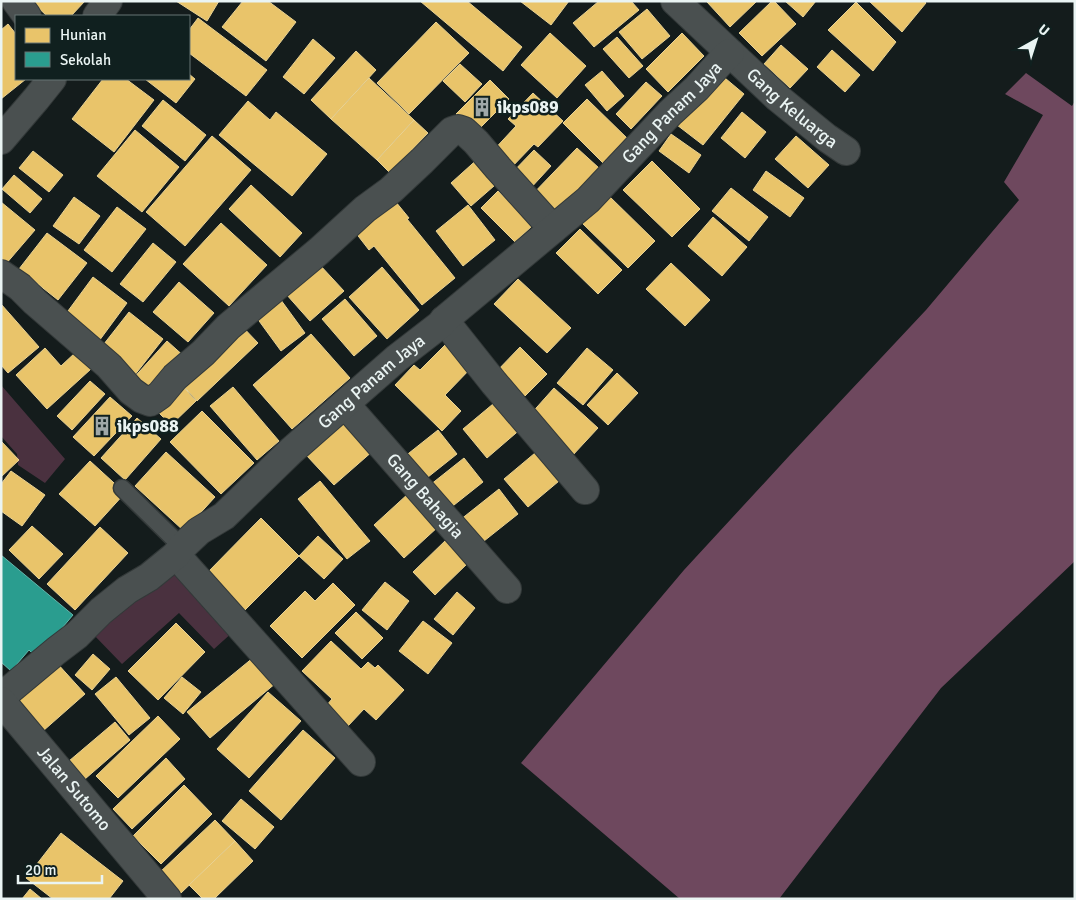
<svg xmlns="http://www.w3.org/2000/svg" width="1076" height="900" font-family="Signika,sans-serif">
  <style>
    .green { fill: #4a313f }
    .water { fill: #6e485e }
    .homes { fill: #e9c46a; stroke: #e9d293 }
    .schools { fill: #2a9d8f; stroke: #64b7ad }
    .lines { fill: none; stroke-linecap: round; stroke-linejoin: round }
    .lane-casing { stroke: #333939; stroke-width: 19 }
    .street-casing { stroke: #333939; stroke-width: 30 }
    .lane { stroke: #4a5050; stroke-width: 16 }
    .street { stroke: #4a5050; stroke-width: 28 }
    .labels { text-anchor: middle; stroke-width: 5; stroke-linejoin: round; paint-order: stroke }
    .poi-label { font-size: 18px; font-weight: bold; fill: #eaf4f3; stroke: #10201f; text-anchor: start }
    .street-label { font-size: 18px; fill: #eaf4f3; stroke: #10201f }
  </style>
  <rect width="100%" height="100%" fill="#141c1c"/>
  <g class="green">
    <polygon points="1,385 65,459 45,483 18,465 17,454 1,436"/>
    <polygon points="176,566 234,631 214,649 179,613 122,664 91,632"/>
  </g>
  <polygon class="water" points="1026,73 1072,106 1075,101 1075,561 941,688 779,899 680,899 521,763 684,570 790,455 926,310 1019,200 1004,182 1043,115 1005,94"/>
  <g class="homes">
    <polygon points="31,1 85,1 71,16 47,16"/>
    <polygon points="176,1 219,1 207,21"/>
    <polygon points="243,1 268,1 296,22 266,61 222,27"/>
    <polygon points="420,1 467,1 522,47 503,71"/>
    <polygon points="520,1 569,1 551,25"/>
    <polygon points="599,1 631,1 639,10 594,47 573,23"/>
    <polygon points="708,1 757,1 730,27 707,2"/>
    <polygon points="772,1 774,1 796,24 762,56 739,33"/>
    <polygon points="785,1 816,1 803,17"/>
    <polygon points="869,1 924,1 926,3 902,32"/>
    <polygon points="856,2 896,42 873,71 828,30"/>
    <polygon points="647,9 670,36 642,59 619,32"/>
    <polygon points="198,18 267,70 246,96 189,53 189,30"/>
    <polygon points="436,22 469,53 409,114 377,83"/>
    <polygon points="8,24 16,34 16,79 26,79 1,99 1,30"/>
    <polygon points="550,33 586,66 557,98 521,65"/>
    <polygon points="682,33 704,56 668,92 646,69"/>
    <polygon points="617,37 643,66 629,78 603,49"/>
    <polygon points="313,39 335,58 304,94 283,77"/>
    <polygon points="781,45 808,69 790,88 764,64"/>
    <polygon points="832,50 860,75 845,92 817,67"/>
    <polygon points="356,51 376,70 331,119 311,100"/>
    <polygon points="460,64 482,84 465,102 443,81"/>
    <polygon points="602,71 624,96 607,111 585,85"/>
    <polygon points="719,73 744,94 703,145 677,125"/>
    <polygon points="189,74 195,79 176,103 145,79 189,79"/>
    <polygon points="369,78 414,120 377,160 331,119"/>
    <polygon points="103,79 126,79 154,100 114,152 72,119"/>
    <polygon points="490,80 509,99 475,133 456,114"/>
    <polygon points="646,82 662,96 631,129 616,114"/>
    <polygon points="533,93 563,121 538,147 534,144 508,171 490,154 516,126 508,119"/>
    <polygon points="587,99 630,141 606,166 563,123"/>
    <polygon points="163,100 206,135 185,161 142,126"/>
    <polygon points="248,101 270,120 276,112 327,154 292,196 219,135"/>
    <polygon points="742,112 766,132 745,158 721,138"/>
    <polygon points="414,120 428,133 390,173 377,160"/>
    <polygon points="135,130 179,167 142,212 97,176"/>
    <polygon points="671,134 701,155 689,173 659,151"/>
    <polygon points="212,136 251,170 185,246 146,212"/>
    <polygon points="796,136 829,165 808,188 775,159"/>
    <polygon points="577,148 599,168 551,219 529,198"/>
    <polygon points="534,150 551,166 528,191 510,175"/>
    <polygon points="33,151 63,175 49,192 19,168"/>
    <polygon points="481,156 502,179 471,206 451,183"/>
    <polygon points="652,161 700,209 672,237 623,190"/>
    <polygon points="766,171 804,198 790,217 753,190"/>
    <polygon points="14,175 42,199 30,213 2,189"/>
    <polygon points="251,185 302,233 280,257 229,209"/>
    <polygon points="731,188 768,217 749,241 712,211"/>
    <polygon points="498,191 533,225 515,242 481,208"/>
    <polygon points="608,195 655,241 628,268 581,222"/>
    <polygon points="391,196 409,218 407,219 455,278 422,305 374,246 369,250 352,228"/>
    <polygon points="74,197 100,216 79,244 53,226"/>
    <polygon points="1,202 35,230 5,265 1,262"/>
    <polygon points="468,205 495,240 463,266 436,231"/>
    <polygon points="117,207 146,229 112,272 84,250"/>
    <polygon points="713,217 747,247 722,276 688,246"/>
    <polygon points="221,223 267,265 229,306 183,264"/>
    <polygon points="580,229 622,270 598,294 556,253"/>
    <polygon points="47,233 87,263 58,300 19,269"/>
    <polygon points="153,243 176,262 143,302 120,284"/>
    <polygon points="671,263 710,300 685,326 646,289"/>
    <polygon points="319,264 344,291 310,321 286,294"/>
    <polygon points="382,267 419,310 387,339 349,297"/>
    <polygon points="93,277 127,303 99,341 65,315"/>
    <polygon points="518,279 571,328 547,353 494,304"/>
    <polygon points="179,282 214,313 188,342 153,312"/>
    <polygon points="278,296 305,333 281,351 254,314"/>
    <polygon points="345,299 377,336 354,356 322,319"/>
    <polygon points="1,304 39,347 8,373 1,365"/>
    <polygon points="129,312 163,339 134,376 100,349"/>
    <polygon points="238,322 258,343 197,401 178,380"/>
    <polygon points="311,334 350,378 292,429 253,385"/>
    <polygon points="167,341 186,358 150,399 130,382"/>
    <polygon points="448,342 473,366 445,395 461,411 442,431 395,385 414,365 420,370"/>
    <polygon points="520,347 547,374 522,399 495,373"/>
    <polygon points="45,348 61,366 76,352 91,369 47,409 16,375"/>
    <polygon points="587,348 613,370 583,405 557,383"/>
    <polygon points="617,373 638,393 608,425 587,405"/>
    <polygon points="90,381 105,394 72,430 57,416"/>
    <polygon points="178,381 196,401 171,425 152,406"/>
    <polygon points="233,387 279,441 257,460 210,406"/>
    <polygon points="554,388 598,428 572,456 529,416"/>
    <polygon points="110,397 132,416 94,456 73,437"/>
    <polygon points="499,399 523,427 487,458 463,429"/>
    <polygon points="202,411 254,463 221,494 170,442"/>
    <polygon points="137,418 161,439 125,480 101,458"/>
    <polygon points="347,421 374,450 334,485 307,456"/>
    <polygon points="438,430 457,454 418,485 399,461"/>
    <polygon points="1,441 19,460 1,477"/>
    <polygon points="541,448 565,476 528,507 504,479"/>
    <polygon points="166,452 215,497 184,531 135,486"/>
    <polygon points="464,458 483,482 444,513 425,489"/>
    <polygon points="90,461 125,493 95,526 59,494"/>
    <polygon points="11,471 45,495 22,526 1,511 1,484"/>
    <polygon points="320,481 370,541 347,559 298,499"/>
    <polygon points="499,489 518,514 479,545 460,520"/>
    <polygon points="409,493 439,526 404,558 374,525"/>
    <polygon points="261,518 299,556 245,610 208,572"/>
    <polygon points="32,526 63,554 39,579 9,550"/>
    <polygon points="100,527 128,553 75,610 47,584"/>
    <polygon points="318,536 343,559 324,579 299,556"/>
    <polygon points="447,539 469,562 435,595 413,572"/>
    <polygon points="385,582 409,601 387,630 362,610"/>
    <polygon points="333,583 355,605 302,658 270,626 305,591 315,601"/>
    <polygon points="457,592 475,608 453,635 434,619"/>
    <polygon points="356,612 383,638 362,659 335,633"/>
    <polygon points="423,621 452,643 428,674 399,651"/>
    <polygon points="176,623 205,652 158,700 128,671"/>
    <polygon points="331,641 361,669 368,662 375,668 378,665 404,690 376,720 364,709 348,726 326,706 332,699 302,671"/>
    <polygon points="93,654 110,669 92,690 75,675"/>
    <polygon points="254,657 276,683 210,738 187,712"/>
    <polygon points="56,662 85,694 43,731 15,700"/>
    <polygon points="116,677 150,718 129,735 95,694"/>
    <polygon points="182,677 201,692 183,714 164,698"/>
    <polygon points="268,692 301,721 249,778 217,749"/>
    <polygon points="158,716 180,739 118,798 96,776"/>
    <polygon points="115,722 130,740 85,779 69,761"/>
    <polygon points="303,730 335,758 281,820 249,791"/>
    <polygon points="166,758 185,779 132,829 113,809"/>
    <polygon points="184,785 212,814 161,864 133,836"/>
    <polygon points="241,799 274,827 255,849 222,821"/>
    <polygon points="215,820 235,841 180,894 159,873"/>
    <polygon points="61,833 123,881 109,899 53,899 26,878"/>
    <polygon points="235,841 253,861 214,899 203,899 189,885"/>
    <polygon points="30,889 42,899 22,899"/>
  </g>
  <polygon class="schools" points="1,555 73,615 37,658 29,650 11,671 1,662"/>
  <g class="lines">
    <defs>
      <polyline id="lane" points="122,488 182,547"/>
      <g id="street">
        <polyline points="16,1 27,16"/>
        <path id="s1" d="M 675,1 L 778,98 L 827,138 L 846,151"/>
        <polyline points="97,16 108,1"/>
        <polyline points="1,140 36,99 52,79"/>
        <polyline points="1,274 20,287 35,302 109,366 131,391 142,399 150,402 160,395 175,377 203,353 228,327 319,251 365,209 391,190 422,161 452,131 458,129 464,131 476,142 498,168 553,229"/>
        <polyline points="444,320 494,383 585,490"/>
        <path id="s2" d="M 345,404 L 507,589"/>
        <polyline points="176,555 361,762"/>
        <path id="s3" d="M 1,697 L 56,651 L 77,635 L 101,611 L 127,590 L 149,577 L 176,555 L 182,547 L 199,531 L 224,516 L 291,451 L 397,358 L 441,324 L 444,320 L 588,200 L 670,113 L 697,88 L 726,56 L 730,53"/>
        <path id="s4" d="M 1,701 L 167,899"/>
      </g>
    </defs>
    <use href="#lane" class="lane-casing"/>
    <use href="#street" class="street-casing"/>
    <use href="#lane" class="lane"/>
    <use href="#street" class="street"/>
  </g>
  <defs>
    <symbol id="building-bare" viewBox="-9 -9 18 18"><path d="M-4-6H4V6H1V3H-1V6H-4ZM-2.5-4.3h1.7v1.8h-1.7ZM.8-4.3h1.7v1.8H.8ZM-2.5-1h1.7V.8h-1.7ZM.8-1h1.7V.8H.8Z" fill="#9fa8a8" stroke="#10201f" stroke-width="2.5" paint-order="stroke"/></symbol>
  </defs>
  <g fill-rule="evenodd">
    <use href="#building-bare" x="468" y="93" width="28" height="28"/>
    <use href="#building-bare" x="88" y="412" width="28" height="28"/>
  </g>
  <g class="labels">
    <g class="poi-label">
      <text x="497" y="113">ikps089</text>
      <text x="117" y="432">ikps088</text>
    </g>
    <g class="street-label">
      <text dy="6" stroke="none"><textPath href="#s1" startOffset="159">Gang Keluarga</textPath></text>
      <text dy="6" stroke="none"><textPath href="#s3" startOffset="892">Gang Panam Jaya</textPath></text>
      <text dy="6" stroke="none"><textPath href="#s3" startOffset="488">Gang Panam Jaya</textPath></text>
      <text dy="6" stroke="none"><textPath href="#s2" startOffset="122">Gang Bahagia</textPath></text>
      <text dy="6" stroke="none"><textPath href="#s4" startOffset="114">Jalan Sutomo</textPath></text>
    </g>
  </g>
  <rect width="1076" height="900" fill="none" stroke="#eaf4f3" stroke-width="5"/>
  <rect x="15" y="15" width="175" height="65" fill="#10201f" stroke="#677574"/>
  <rect x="25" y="28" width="25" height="15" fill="#e9c46a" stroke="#677574"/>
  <text x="60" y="40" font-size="15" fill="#eaf4f3">Hunian</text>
  <rect x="25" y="52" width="25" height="15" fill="#2a9d8f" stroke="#677574"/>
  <text x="60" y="65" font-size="15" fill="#eaf4f3">Sekolah</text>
  <g transform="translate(1036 40) rotate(39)" stroke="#10201f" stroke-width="4" paint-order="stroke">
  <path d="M0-4L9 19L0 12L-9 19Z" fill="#eaf4f3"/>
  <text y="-8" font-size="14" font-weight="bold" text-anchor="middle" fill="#eaf4f3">U</text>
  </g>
  <path d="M18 875v8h84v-8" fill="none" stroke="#eaf4f3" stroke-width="2.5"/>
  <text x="25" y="875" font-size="15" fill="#eaf4f3" stroke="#10201f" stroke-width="4" paint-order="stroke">20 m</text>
</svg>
